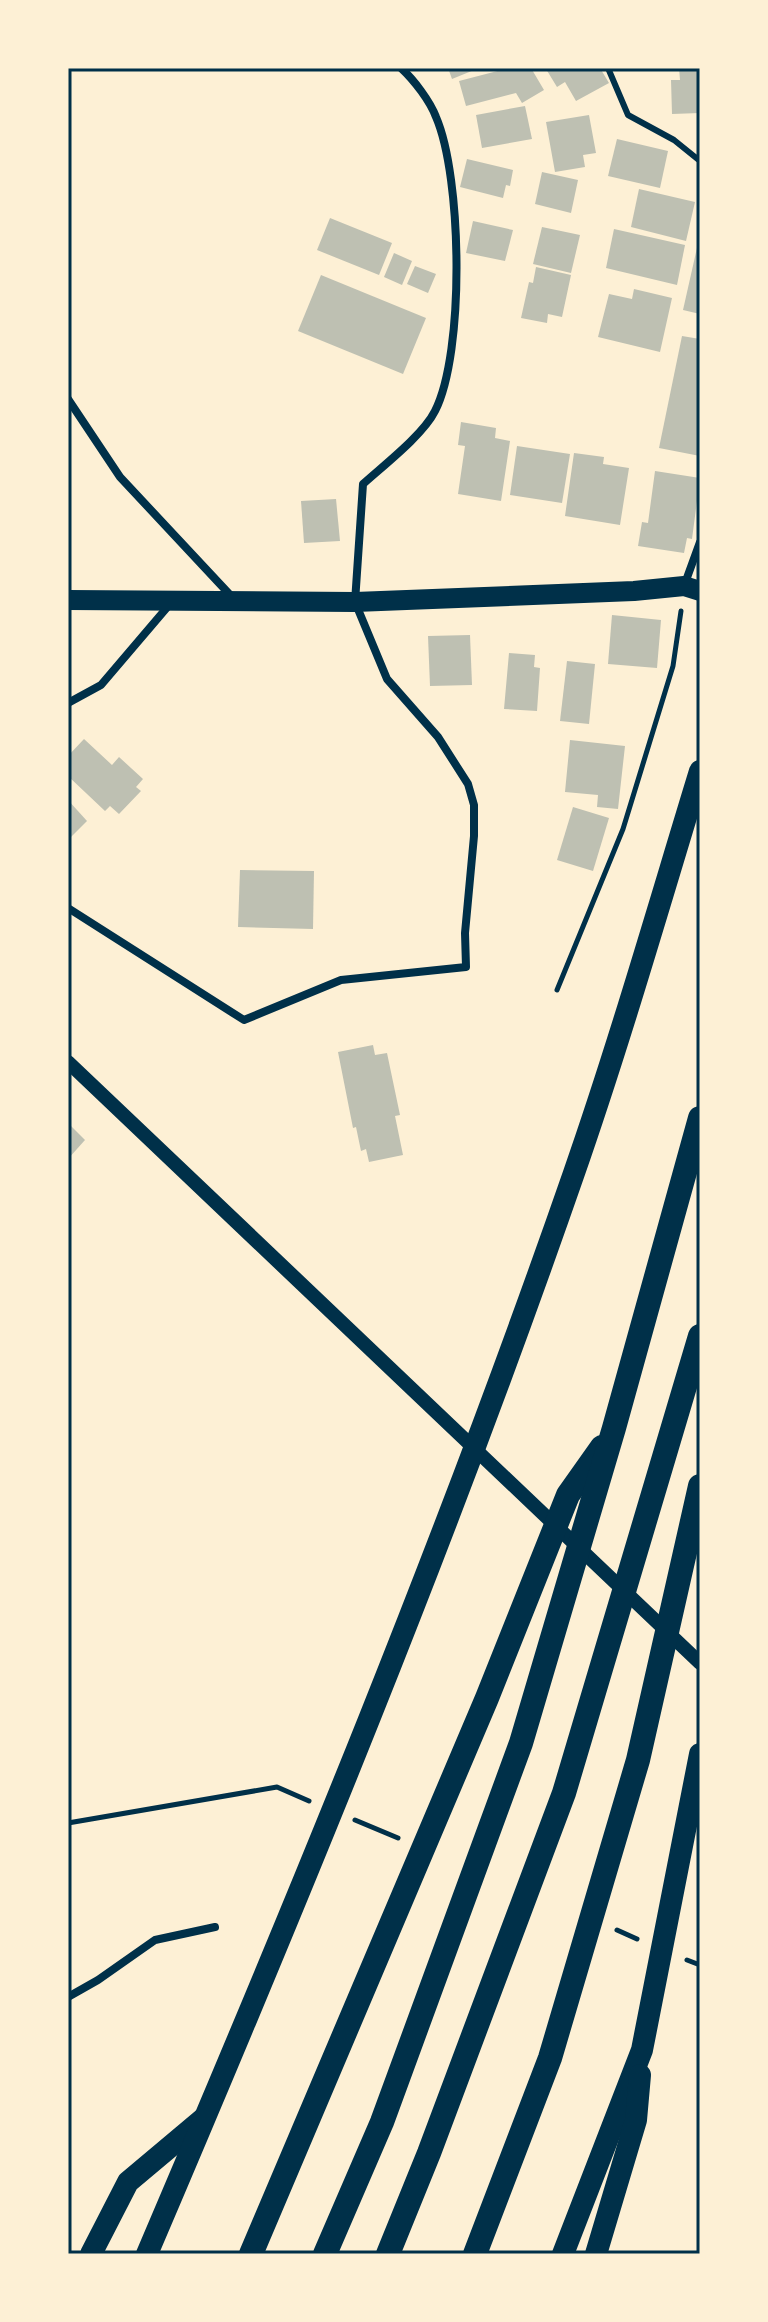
<svg xmlns="http://www.w3.org/2000/svg" width="768" height="2322" font-family="Karla,sans-serif">
  <style>
    .building { fill: #bec0b2 }
    .lines { fill: none; stroke-linecap: round; stroke-linejoin: round }
    .path { stroke: #003049; stroke-width: 5 }
    .service { stroke: #003049; stroke-width: 6 }
    .minor { stroke: #003049; stroke-width: 8 }
    .tertiary { stroke: #003049; stroke-width: 14 }
    .primary { stroke: #003049; stroke-width: 20 }
    .trunk { stroke: #003049; stroke-width: 22 }
    .motorway { stroke: #003049; stroke-width: 24 }
    .neatline { fill: none; stroke: #003049; stroke-width: 3 }
  </style>
  <rect width="100%" height="100%" fill="#fdf0d5"/>
  <g class="building">
    <polygon points="448,68 479,68 452,79"/>
    <polygon points="509,68 531,68 544,90 522,103 516,93 466,106 459,81"/>
    <polygon points="600,68 609,83 576,101 565,82 557,87 546,69"/>
    <polygon points="679,68 700,68 700,113 672,114 671,80 680,80"/>
    <polygon points="525,106 532,139 482,148 476,115"/>
    <polygon points="589,115 596,153 583,155 585,167 555,172 546,122"/>
    <polygon points="617,139 668,151 660,188 608,176"/>
    <polygon points="467,159 513,170 510,186 506,185 503,198 460,187"/>
    <polygon points="542,172 578,180 571,213 535,204"/>
    <polygon points="639,189 695,202 686,241 631,227"/>
    <polygon points="330,218 392,243 379,275 317,250"/>
    <polygon points="473,221 513,230 505,261 466,253"/>
    <polygon points="542,227 580,235 571,273 533,264"/>
    <polygon points="614,229 685,245 677,285 606,268"/>
    <polygon points="699,239 700,240 700,314 683,310"/>
    <polygon points="394,253 412,261 402,285 384,277"/>
    <polygon points="415,266 436,274 428,293 407,284"/>
    <polygon points="536,267 571,275 562,317 548,314 547,323 521,318 529,282 533,283"/>
    <polygon points="321,275 426,318 403,374 298,331"/>
    <polygon points="634,289 672,298 660,352 598,337 609,294 632,299"/>
    <polygon points="682,336 700,339 700,456 659,448"/>
    <polygon points="461,422 496,428 495,438 510,441 501,501 458,494 465,446 458,445"/>
    <polygon points="517,446 570,454 562,503 510,495"/>
    <polygon points="574,453 604,457 603,464 629,468 620,525 565,516"/>
    <polygon points="655,471 700,478 692,539 687,538 684,553 638,546 642,522 648,523"/>
    <polygon points="336,499 340,541 304,543 301,501"/>
    <polygon points="612,615 661,620 657,668 608,664"/>
    <polygon points="470,635 472,685 430,686 428,636"/>
    <polygon points="509,653 535,655 534,667 540,668 537,711 504,709"/>
    <polygon points="567,661 595,664 589,724 560,721"/>
    <polygon points="84,739 112,765 119,757 143,779 136,787 141,791 119,814 110,806 105,811 68,776 70,768 68,756"/>
    <polygon points="570,740 625,746 618,809 597,807 598,795 565,792"/>
    <polygon points="68,800 87,821 68,840"/>
    <polygon points="573,807 609,818 593,871 557,860"/>
    <polygon points="240,870 314,871 313,929 238,927"/>
    <polygon points="373,1045 375,1055 387,1053 400,1115 395,1116 403,1155 369,1162 366,1149 361,1151 356,1127 353,1128 338,1052"/>
    <polygon points="68,1123 85,1140 68,1159"/>
  </g>
  <g class="lines">
    <g class="path">
      <polyline points="557,990 623,829 673,666 681,611"/>
      <polyline points="355,1820 398,1838"/>
      <polyline points="68,1823 277,1787 309,1801"/>
      <polyline points="617,1930 637,1939"/>
      <polyline points="687,1960 700,1965"/>
    </g>
    <polyline class="service" points="608,68 628,115 674,140 700,161"/>
    <g class="minor">
      <polyline points="68,399 120,477 233,598"/>
      <polyline points="684,586 700,542"/>
      <polyline points="68,703 101,685 170,604"/>
      <path d="M 68,908 L 244,1020 L 341,980 L 466,967 L 465,933 L 474,836 L 474,805 L 468,784 L 438,737 L 387,679 L 355,602 L 363,484 C 384,465 423,435 435,411 C 465,352 462,177 436,117 C 430,101 414,80 401,68"/>
      <polyline points="68,1997 98,1980 155,1940 215,1927"/>
    </g>
    <polyline class="tertiary" points="68,1062 700,1663"/>
    <polyline class="primary" points="68,600 355,602 634,591 684,586 700,591"/>
    <g class="trunk">
      <polyline points="91,2254 128,2182 203,2119"/>
      <path d="M 147,2254 C 299,1898 447,1539 574,1173 C 620,1041 659,905 700,771"/>
      <polyline points="563,2254 642,2050 700,1754"/>
      <polyline points="596,2254 636,2120 640,2075"/>
    </g>
    <g class="motorway">
      <polyline points="251,2254 487,1698 568,1495 602,1447"/>
      <polyline points="325,2254 382,2122 521,1743 614,1428 700,1118"/>
      <polyline points="388,2254 429,2153 564,1793 700,1336"/>
      <polyline points="475,2254 550,2058 638,1760 700,1486"/>
    </g>
  </g>
  <rect width="768" height="2322" fill="none" stroke="#fdf0d5" stroke-width="140"/>
  <rect x="70" y="70" width="628" height="2182" class="neatline"/>
</svg>
